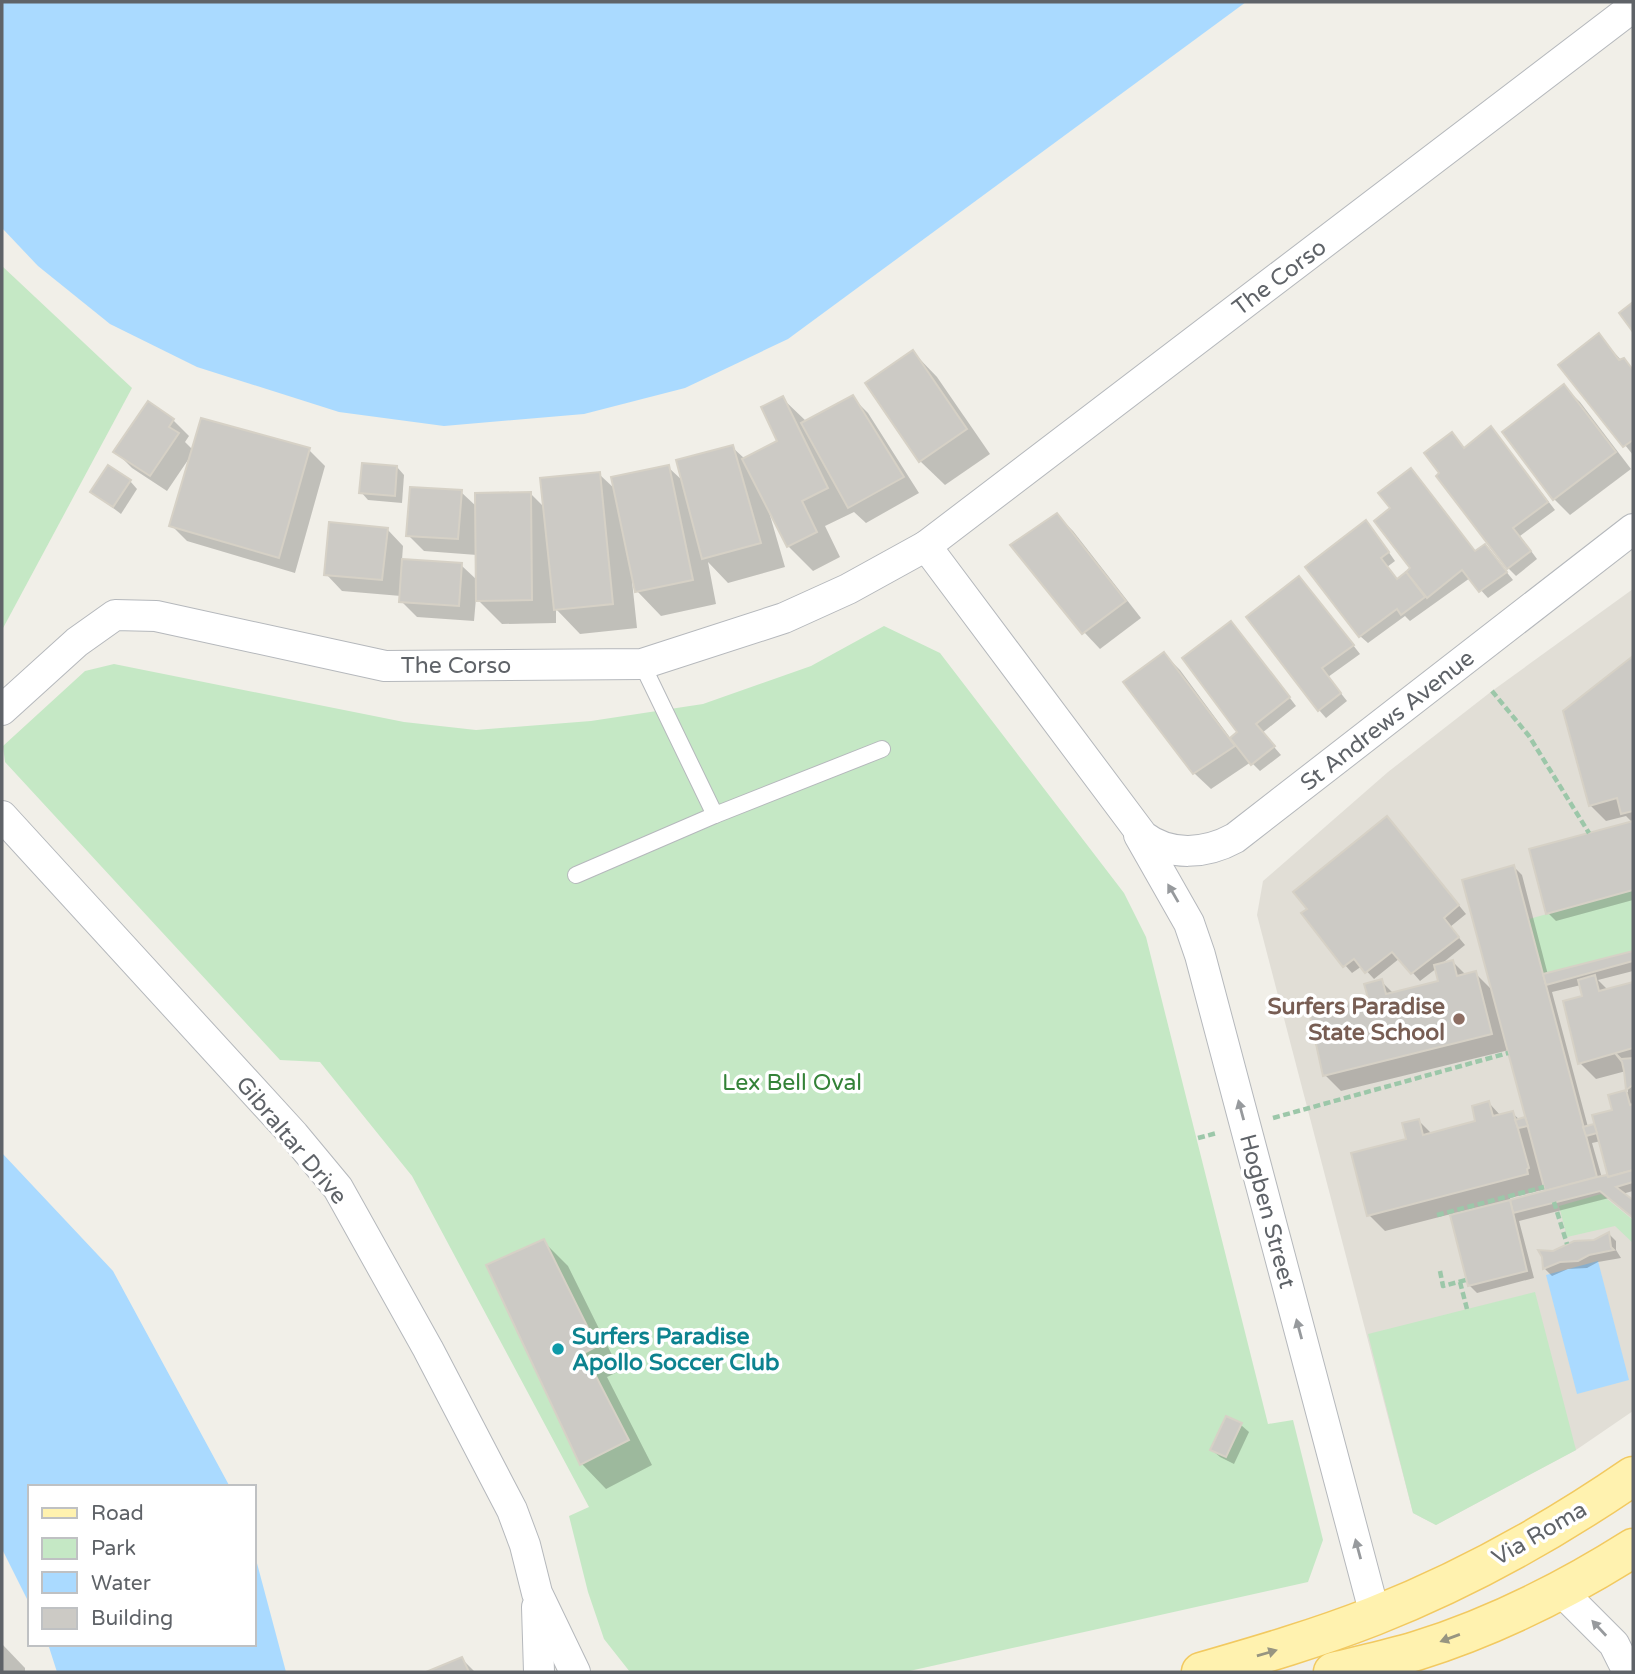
<svg xmlns="http://www.w3.org/2000/svg" width="1635" height="1674" font-family="'Varela Round',sans-serif">
  <style>
    .education { fill: #e1ded6 }
    .green { fill: #c5e8c5 }
    .water { fill: #aadaff }
    .shadow { fill: #0003; fill-rule: evenodd }
    .building { fill: #cccac5; stroke: #d6d1c6; stroke-width: 2 }
    .lines { fill: none; stroke-linecap: round; stroke-linejoin: round }
    .service-casing { stroke: #b5b8bc; stroke-width: 18 }
    .minor-casing { stroke: #b5b8bc; stroke-width: 32 }
    .primary-casing { stroke: #f2c960; stroke-width: 41 }
    .path { stroke: #9cc7a9; stroke-width: 4.5; stroke-dasharray: 7 3.5; stroke-linecap: butt }
    .service { stroke: #fff; stroke-width: 16 }
    .minor { stroke: #fff; stroke-width: 30 }
    .primary { stroke: #fff2af; stroke-width: 38 }
    .oneway { fill: #979a9d }
    .oneway2 { fill: #979581 }
    .education-dot { fill: #8d6e63; stroke: #fff; stroke-width: 2.5 }
    .culture-dot { fill: #0f9aa8; stroke: #fff; stroke-width: 2.5 }
    .labels { text-anchor: middle; stroke-width: 7; stroke-linejoin: round; paint-order: stroke }
    .street-label { font-size: 23px; fill: #5f6368; stroke: #fff }
    .education-label { font-size: 23px; font-weight: bold; fill: #785e54; stroke: #fff; text-anchor: end }
    .park-label { font-size: 23px; fill: #348238; stroke: #fff }
    .culture-label { font-size: 23px; font-weight: bold; fill: #0d838f; stroke: #fff; text-anchor: start }
  </style>
  <rect width="100%" height="100%" fill="#f1efe8"/>
  <polygon class="education" points="1633,589 1633,1411 1576,1450 1436,1525 1413,1513 1257,915 1263,881 1388,772 1492,691"/>
  <g class="green">
    <polygon points="2,266 132,388 2,630"/>
    <polygon points="884,626 940,653 1124,893 1146,937 1268,1424 1293,1420 1323,1540 1308,1582 905,1672 630,1672 604,1639 588,1592 569,1516 589,1507 412,1176 320,1062 280,1060 5,762 3,746 85,671 114,664 404,722 476,730 591,721 703,704 811,666"/>
    <polygon points="1633,890 1633,951 1543,974 1529,919"/>
    <polygon points="1601,1194 1633,1220 1633,1243 1615,1226 1567,1237 1559,1206"/>
    <polygon points="1535,1292 1576,1450 1436,1525 1413,1513 1368,1334"/>
  </g>
  <g class="water">
    <polygon points="2,2 1246,2 788,339 685,388 584,414 444,426 339,412 197,367 110,324 38,266 2,228"/>
    <polygon points="2,1153 113,1271 230,1487 30,1487 30,1605 2,1549"/>
    <polygon points="1598,1261 1629,1380 1577,1394 1546,1275"/>
    <polygon points="254,1552 286,1672 57,1672 48,1644 254,1644"/>
  </g>
  <g class="shadow">
    <polygon points="1599,336 1622,361 1624,360 1633,370 1633,455 1561,365"/>
    <polygon points="913,352 937,377 990,454 945,485 920,461"/>
    <polygon points="1563,386 1580,402 1631,469 1570,515 1554,499"/>
    <polygon points="852,397 868,413 919,493 866,523 854,512 825,526 840,557 813,571 788,546 770,511 769,512 785,567 728,583 708,562 716,604 661,616 637,591 635,581 632,581 637,628 580,634 556,609 556,623 502,624 476,598 474,621 417,617 401,601 401,596 342,591 326,574 387,529 403,546 402,560 461,565 478,581 477,555 424,551 408,535 461,492 477,507 530,493 545,508 599,474 616,490 668,467 684,482 732,447 745,459 780,442 782,398 807,422"/>
    <polygon points="173,420 189,436 185,442 193,450 309,450 325,466 295,573 187,541 171,525 190,457 167,491 132,468 116,452"/>
    <polygon points="1452,434 1465,449 1498,436 1555,510 1520,536 1537,559 1516,576 1508,568"/>
    <polygon points="397,467 404,475 402,503 368,500 361,492"/>
    <polygon points="130,481 137,489 121,514 92,492"/>
    <polygon points="1057,515 1073,531 1141,618 1100,649 1084,632"/>
    <polygon points="1373,530 1395,561 1387,567 1398,580 1413,568 1476,553 1492,554 1513,580 1488,598 1470,578 1410,621 1405,616 1368,643 1360,636"/>
    <polygon points="1307,586 1360,654 1328,677 1347,701 1326,718 1319,710"/>
    <polygon points="1239,631 1296,706 1262,733 1281,755 1260,771 1251,762 1211,789 1194,773 1164,654 1180,670 1231,739 1240,732"/>
    <polygon points="1633,659 1633,900 1556,921 1548,913 1633,823 1626,816 1606,821 1590,805 1565,711"/>
    <path d="M 1394,826 L 1466,914 L 1450,927 L 1465,945 L 1440,965 L 1453,962 L 1466,975 L 1475,973 L 1493,991 L 1514,867 L 1522,875 L 1548,975 L 1633,952 L 1633,971 L 1598,980 L 1608,990 L 1633,984 L 1633,1191 L 1622,1194 L 1633,1203 L 1633,1217 L 1609,1198 L 1519,1221 L 1534,1278 L 1477,1293 L 1469,1285 L 1451,1214 L 1385,1231 L 1369,1215 L 1419,1121 L 1432,1134 L 1478,1122 L 1489,1103 L 1501,1116 L 1512,1113 L 1520,1120 L 1527,1119 L 1509,1050 L 1341,1091 L 1325,1075 L 1381,981 L 1394,994 L 1440,982 L 1437,968 L 1420,981 L 1400,958 L 1374,979 L 1362,966 L 1352,973 L 1345,965 ZM 1581,985 L 1584,997 L 1580,1063 L 1596,1079 L 1626,1071 L 1628,1092 L 1610,1096 L 1614,1111 L 1596,1125 L 1588,1127 L 1552,992 ZM 1601,1141 L 1609,1176 L 1602,1178 L 1592,1143 ZM 1546,1189 L 1547,1193 L 1511,1202 L 1510,1198 Z"/>
    <polygon points="1609,1234 1616,1241 1616,1250 1621,1258 1598,1262 1587,1268 1568,1269 1552,1276 1545,1269 1544,1256 1594,1242"/>
    <polygon points="543,1241 568,1266 620,1371 607,1377 652,1465 606,1489 582,1464 488,1266"/>
    <polygon points="1241,1425 1249,1432 1234,1464 1220,1457 1212,1450"/>
    <polygon points="2,1644 25,1668 25,1672 2,1672"/>
    <polygon points="462,1659 475,1672 430,1672"/>
  </g>
  <g class="building">
    <polygon points="1633,302 1633,332 1619,313"/>
    <polygon points="1599,333 1619,360 1624,358 1633,370 1633,440 1623,447 1558,365"/>
    <polygon points="913,350 967,429 919,462 865,383"/>
    <polygon points="1564,384 1616,452 1553,500 1502,432"/>
    <polygon points="853,395 904,477 848,508 801,423"/>
    <polygon points="783,396 828,488 802,501 817,532 787,547 742,459 777,441 761,407"/>
    <polygon points="148,401 174,419 169,427 179,433 150,476 113,452"/>
    <polygon points="201,418 310,448 279,558 169,526"/>
    <polygon points="1491,426 1548,502 1513,528 1531,551 1507,569 1436,476 1439,473 1424,453 1452,432 1464,448"/>
    <polygon points="733,445 761,543 702,559 676,460"/>
    <polygon points="362,463 397,466 395,496 359,493"/>
    <polygon points="108,465 131,480 113,507 90,492"/>
    <polygon points="669,465 693,580 635,592 611,477"/>
    <polygon points="1411,468 1475,551 1485,544 1507,572 1479,592 1462,570 1427,598 1406,572 1410,568 1374,521 1390,508 1378,493"/>
    <polygon points="600,472 613,604 554,610 540,478"/>
    <polygon points="410,487 462,490 458,539 406,536"/>
    <polygon points="531,492 532,600 476,601 475,493"/>
    <polygon points="1057,513 1126,601 1082,634 1010,545"/>
    <polygon points="1366,520 1389,552 1381,558 1397,579 1406,572 1425,597 1401,615 1397,609 1359,637 1305,567"/>
    <polygon points="329,522 388,528 382,580 324,575"/>
    <polygon points="402,559 462,563 459,606 399,602"/>
    <polygon points="1299,576 1354,645 1322,668 1341,693 1318,711 1246,617"/>
    <polygon points="1231,621 1290,697 1256,724 1275,746 1251,765 1230,738 1237,732 1182,658"/>
    <polygon points="1164,652 1235,746 1193,774 1123,682"/>
    <polygon points="1633,656 1633,811 1621,814 1617,798 1589,806 1563,711"/>
    <polygon points="1387,816 1459,905 1444,918 1459,937 1411,974 1392,952 1365,973 1354,959 1343,967 1301,913 1307,909 1293,892"/>
    <polygon points="1633,821 1633,890 1546,914 1529,849"/>
    <polygon points="1514,865 1597,1177 1545,1191 1462,880"/>
    <polygon points="1633,951 1633,961 1546,985 1543,974"/>
    <polygon points="1453,960 1457,976 1476,971 1492,1034 1323,1076 1309,1012 1368,998 1364,984 1382,979 1386,994 1438,981 1434,965"/>
    <polygon points="1595,975 1599,991 1633,982 1633,1048 1578,1064 1563,1001 1582,996 1578,980"/>
    <polygon points="1615,1053 1621,1059 1633,1058 1633,1085 1626,1090 1624,1071 1622,1062"/>
    <polygon points="1626,1090 1630,1105 1633,1104 1633,1170 1608,1177 1592,1115 1612,1110 1608,1095"/>
    <polygon points="1489,1101 1493,1116 1513,1111 1529,1168 1527,1169 1528,1174 1367,1216 1351,1153 1406,1139 1402,1123 1419,1119 1423,1135 1475,1121 1472,1106"/>
    <polygon points="1525,1117 1528,1126 1518,1128 1515,1120"/>
    <polygon points="1594,1124 1597,1133 1586,1136 1583,1127"/>
    <polygon points="1633,1170 1633,1182 1616,1187 1633,1200 1633,1218 1600,1191 1513,1213 1510,1200 1597,1177 1607,1175 1608,1177"/>
    <polygon points="1510,1200 1527,1271 1468,1286 1450,1215"/>
    <polygon points="1609,1232 1611,1247 1614,1250 1589,1255 1578,1261 1560,1262 1543,1269 1542,1257 1538,1250 1553,1251 1574,1241 1594,1240"/>
    <polygon points="544,1239 597,1346 584,1353 629,1440 580,1465 486,1265"/>
    <polygon points="1226,1416 1242,1423 1226,1457 1210,1450"/>
    <polygon points="462,1657 469,1672 426,1672"/>
  </g>
  <g class="lines">
    <defs>
      <g id="service">
        <polyline points="642,664 715,815 882,749"/>
        <polyline points="576,875 715,815"/>
      </g>
      <g id="minor">
        <path d="M 1633,7 L 926,546 L 1143,836 C 1170,857 1206,854 1235,838 L 1633,529"/>
        <polyline points="2,710 77,642 115,615 156,616 385,666 642,664 784,618 848,589 926,546"/>
        <polyline points="2,816 294,1135 338,1188 428,1349 512,1510 525,1545 537,1593 575,1672"/>
        <polyline points="1139,835 1189,923 1200,955 1375,1615"/>
        <polyline points="1561,1591 1614,1644 1628,1672"/>
        <polyline points="537,1607 539,1672"/>
      </g>
      <g id="primary">
        <path d="M 1201,1672 C 1260,1655 1318,1638 1374,1616 C 1465,1580 1553,1531 1633,1476"/>
        <path d="M 1333,1672 C 1361,1665 1389,1659 1416,1651 C 1493,1627 1565,1591 1633,1548"/>
      </g>
    </defs>
    <use href="#service" class="service-casing"/>
    <use href="#minor" class="minor-casing"/>
    <use href="#primary" class="primary-casing"/>
    <g class="path">
      <polyline points="1492,691 1529,736 1589,833"/>
      <polyline points="1273,1118 1508,1053"/>
      <polyline points="1198,1138 1217,1133"/>
      <polyline points="1554,1202 1567,1244"/>
      <polyline points="1437,1215 1544,1187"/>
      <polyline points="1440,1271 1443,1286 1466,1280"/>
      <polyline points="1460,1282 1467,1309"/>
    </g>
    <use href="#service" class="service"/>
    <use href="#minor" class="minor"/>
    <use href="#primary" class="primary"/>
  </g>
  <defs><path id="oneway-solid" d="M-6-.8H1V-3.2L6.5 0L1 3.2V.8H-6Z" transform="scale(1.75)"/></defs>
  <g class="oneway">
    <use href="#oneway-solid" transform="translate(1173 893) rotate(-120)"/>
    <use href="#oneway-solid" transform="translate(1241 1110) rotate(-105)"/>
    <use href="#oneway-solid" transform="translate(1299 1329) rotate(-105)"/>
    <use href="#oneway-solid" transform="translate(1358 1549) rotate(-105)"/>
    <use href="#oneway-solid" transform="translate(1599 1628) rotate(-133)"/>
  </g>
  <g class="oneway2">
    <use href="#oneway-solid" transform="translate(1450 1638) rotate(160)"/>
    <use href="#oneway-solid" transform="translate(1267 1653) rotate(-16)"/>
  </g>
  <circle class="education-dot" cx="1459" cy="1019" r="7"/>
  <circle class="culture-dot" cx="558" cy="1349" r="7"/>
  <g class="labels">
    <g class="street-label">
      <text transform="translate(1279 277) rotate(-37)" y="8">The Corso</text>
      <text x="456" y="673">The Corso</text>
      <text transform="translate(1387 720) rotate(-38)" y="8">St Andrews Avenue</text>
      <text transform="translate(292 1140) rotate(50)" y="8">Gibraltar Drive</text>
      <text transform="translate(1268 1211) rotate(75)" y="8">Hogben Street</text>
      <text transform="translate(1539 1533) rotate(-30)" y="8">Via Roma</text>
    </g>
    <g class="education-label">
      <text x="1445" y="1014">Surfers Paradise<tspan x="1445" dy="26">State School</tspan></text>
    </g>
    <g class="park-label">
      <text x="792" y="1090">Lex Bell Oval</text>
    </g>
    <g class="culture-label">
      <text x="572" y="1344">Surfers Paradise<tspan x="572" dy="26">Apollo Soccer Club</tspan></text>
    </g>
  </g>
  <rect width="1635" height="1674" fill="none" stroke="#5f6368" stroke-width="7"/>
  <rect x="28" y="1485" width="228" height="161" fill="#ffffff" stroke="#bfc1c3" stroke-width="2"/>
  <rect x="42" y="1508" width="35" height="10" fill="#fff2af" stroke="#bfc1c3" stroke-width="2"/>
  <text x="91" y="1520" font-size="21" fill="#5f6368">Road</text>
  <rect x="42" y="1538" width="35" height="21" fill="#c5e8c5" stroke="#bfc1c3" stroke-width="2"/>
  <text x="91" y="1555" font-size="21" fill="#5f6368">Park</text>
  <rect x="42" y="1572" width="35" height="21" fill="#aadaff" stroke="#bfc1c3" stroke-width="2"/>
  <text x="91" y="1590" font-size="21" fill="#5f6368">Water</text>
  <rect x="42" y="1608" width="35" height="21" fill="#cccac5" stroke="#bfc1c3" stroke-width="2"/>
  <text x="91" y="1625" font-size="21" fill="#5f6368">Building</text>
</svg>
